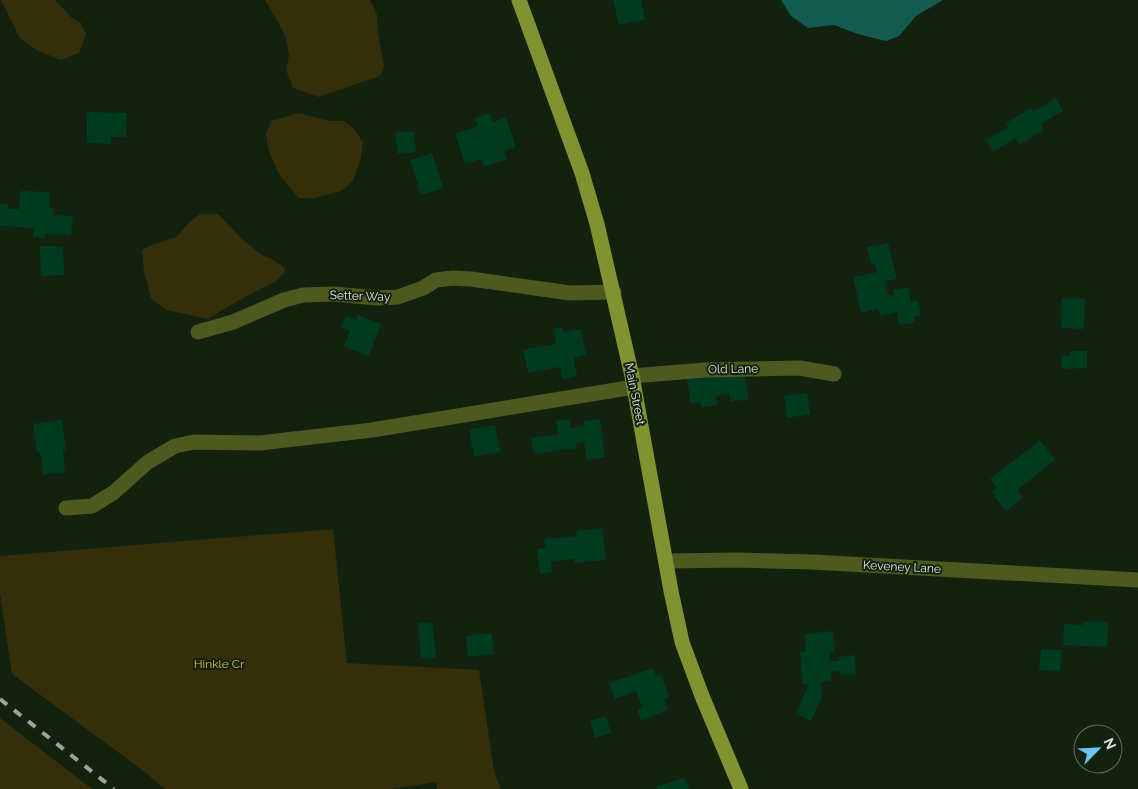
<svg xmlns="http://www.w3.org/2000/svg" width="1138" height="789" font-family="Raleway,sans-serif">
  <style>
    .green { fill: #342e0b }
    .water { fill: #125c4f }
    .building { fill: #003a21 }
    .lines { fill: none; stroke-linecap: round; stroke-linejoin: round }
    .minor { stroke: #4e5920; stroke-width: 15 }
    .major { stroke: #819231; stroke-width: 15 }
    .rail { stroke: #9ba698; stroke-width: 4; stroke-dasharray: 9 9; stroke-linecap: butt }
    .labels { text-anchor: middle; stroke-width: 4; stroke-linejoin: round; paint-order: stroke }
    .street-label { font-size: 12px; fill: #d9e2d6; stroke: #13220f }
    .park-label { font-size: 12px; fill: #dac238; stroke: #13220f }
  </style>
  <rect width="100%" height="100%" fill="#13220f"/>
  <g class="green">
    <polygon points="1,0 55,0 72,18 81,23 86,34 79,53 61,60 36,50 20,38"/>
    <polygon points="265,0 370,0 377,15 378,34 384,66 380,76 319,97 293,88 286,70 289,55 286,36"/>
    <polygon points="299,113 329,121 344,121 355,130 363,142 361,158 353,181 341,191 315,198 299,198 280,176 269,152 266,135 271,121"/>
    <polygon points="200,214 218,214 243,240 262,255 273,260 285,268 284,273 276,281 236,302 208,319 166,310 151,298 144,271 142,250 154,244 176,237 191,221"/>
    <polygon points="333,529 347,663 479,670 494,771 501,789 437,789 436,782 390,789 165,789 145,772 12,674 0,594 0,556"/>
    <polygon points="0,718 92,789 0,789"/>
  </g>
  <polygon class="water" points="781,0 943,0 916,16 899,36 886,41 858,34 834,25 808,28 791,16"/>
  <g class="building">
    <polygon points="613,0 641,0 645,20 619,25"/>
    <polygon points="1056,98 1063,111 1041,124 1044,130 1019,145 1016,138 993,152 986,140 1008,127 1006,123 1031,108 1033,112"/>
    <polygon points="87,112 127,113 126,137 111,137 111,144 87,143"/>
    <polygon points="490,113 493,122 506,117 516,147 504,151 507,159 484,167 481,159 465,164 455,134 478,126 475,118"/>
    <polygon points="414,131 416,152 398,154 395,133"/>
    <polygon points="432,153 443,188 421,195 410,160"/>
    <polygon points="20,191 50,192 49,208 53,208 53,215 73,216 71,235 45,234 45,238 33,237 34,228 0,226 0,204 8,204 8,209 19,209"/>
    <polygon points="888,243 897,279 885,281 889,296 894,295 893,290 908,287 911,302 918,300 921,315 914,316 915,322 899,325 897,312 880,316 878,309 861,313 853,277 877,272 875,263 871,264 867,247"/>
    <polygon points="40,246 63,246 64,275 41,276"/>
    <polygon points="1062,298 1085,299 1084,329 1061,328"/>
    <polygon points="358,315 381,324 369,356 344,346 350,331 341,327 346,316 356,320"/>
    <polygon points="562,327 563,333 581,329 586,355 574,358 577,376 562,379 560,367 528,373 523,350 556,344 554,329"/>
    <polygon points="1070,351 1087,351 1087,368 1062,369 1061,356 1070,356"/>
    <polygon points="744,371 749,399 730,402 729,394 716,396 717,405 701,407 700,402 691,404 687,379"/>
    <polygon points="807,393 810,414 787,418 784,396"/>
    <polygon points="570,419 571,428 584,426 583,421 600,419 605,457 587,460 584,442 575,444 576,448 534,454 531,438 558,434 556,421"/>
    <polygon points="62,420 66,450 63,450 65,472 43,475 40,452 37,452 33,424"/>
    <polygon points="495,425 500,452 474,457 469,430"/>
    <polygon points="1040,440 1055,460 1017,490 1023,497 1006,511 991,492 997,487 990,479"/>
    <polygon points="602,528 606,560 575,563 574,559 551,562 552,572 540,574 537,549 546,548 544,539 577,536 576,531"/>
    <polygon points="1084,621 1108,622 1107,647 1063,645 1064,624 1083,625"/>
    <polygon points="432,622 436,658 421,659 418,623"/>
    <polygon points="833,631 835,652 829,652 830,661 839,661 839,657 854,655 856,674 840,675 840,671 831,672 832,681 821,682 822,697 811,721 796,714 809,684 803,684 800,652 806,651 805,634"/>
    <polygon points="492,633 494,654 468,657 466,636"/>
    <polygon points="1041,649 1062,650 1060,671 1039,670"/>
    <polygon points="653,668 656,676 661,674 669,697 664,699 668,710 641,721 637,710 642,708 636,691 615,699 609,683"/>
    <polygon points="606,716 611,733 595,738 590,721"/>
    <polygon points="685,778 689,789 658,789 657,786"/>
  </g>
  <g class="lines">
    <g class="minor">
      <polyline points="198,332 233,322 284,300 303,295 333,294 378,298 398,297 423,288 436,280 453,278 471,279 570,293 614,292"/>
      <polyline points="632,376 705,370 800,368 834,374"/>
      <polyline points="66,508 92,506 113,493 148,462 175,446 194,442 260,443 372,430 634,387"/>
      <polyline points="666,561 739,560 812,562 1138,580"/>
    </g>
    <polyline class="major" points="519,0 582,173 597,224 632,376 671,591 682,642 702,696 741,789"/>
    <polyline class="rail" points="0,699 114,789"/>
  </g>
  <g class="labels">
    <g class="street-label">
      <text transform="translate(360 296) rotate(2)" y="4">Setter Way</text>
      <text transform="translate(733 369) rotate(-1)" y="4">Old Lane</text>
      <text transform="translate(635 394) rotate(79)" y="4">Main Street</text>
      <text transform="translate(902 567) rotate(3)" y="4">Keveney Lane</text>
    </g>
    <g class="park-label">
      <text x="219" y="668">Hinkle Cr</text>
    </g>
  </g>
  <g transform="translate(1098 749) rotate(66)"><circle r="24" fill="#13220f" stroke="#626f5f"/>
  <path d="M0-4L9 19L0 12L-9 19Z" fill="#6fc2f4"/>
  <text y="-8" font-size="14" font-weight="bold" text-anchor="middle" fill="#d9e2d6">N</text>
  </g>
</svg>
